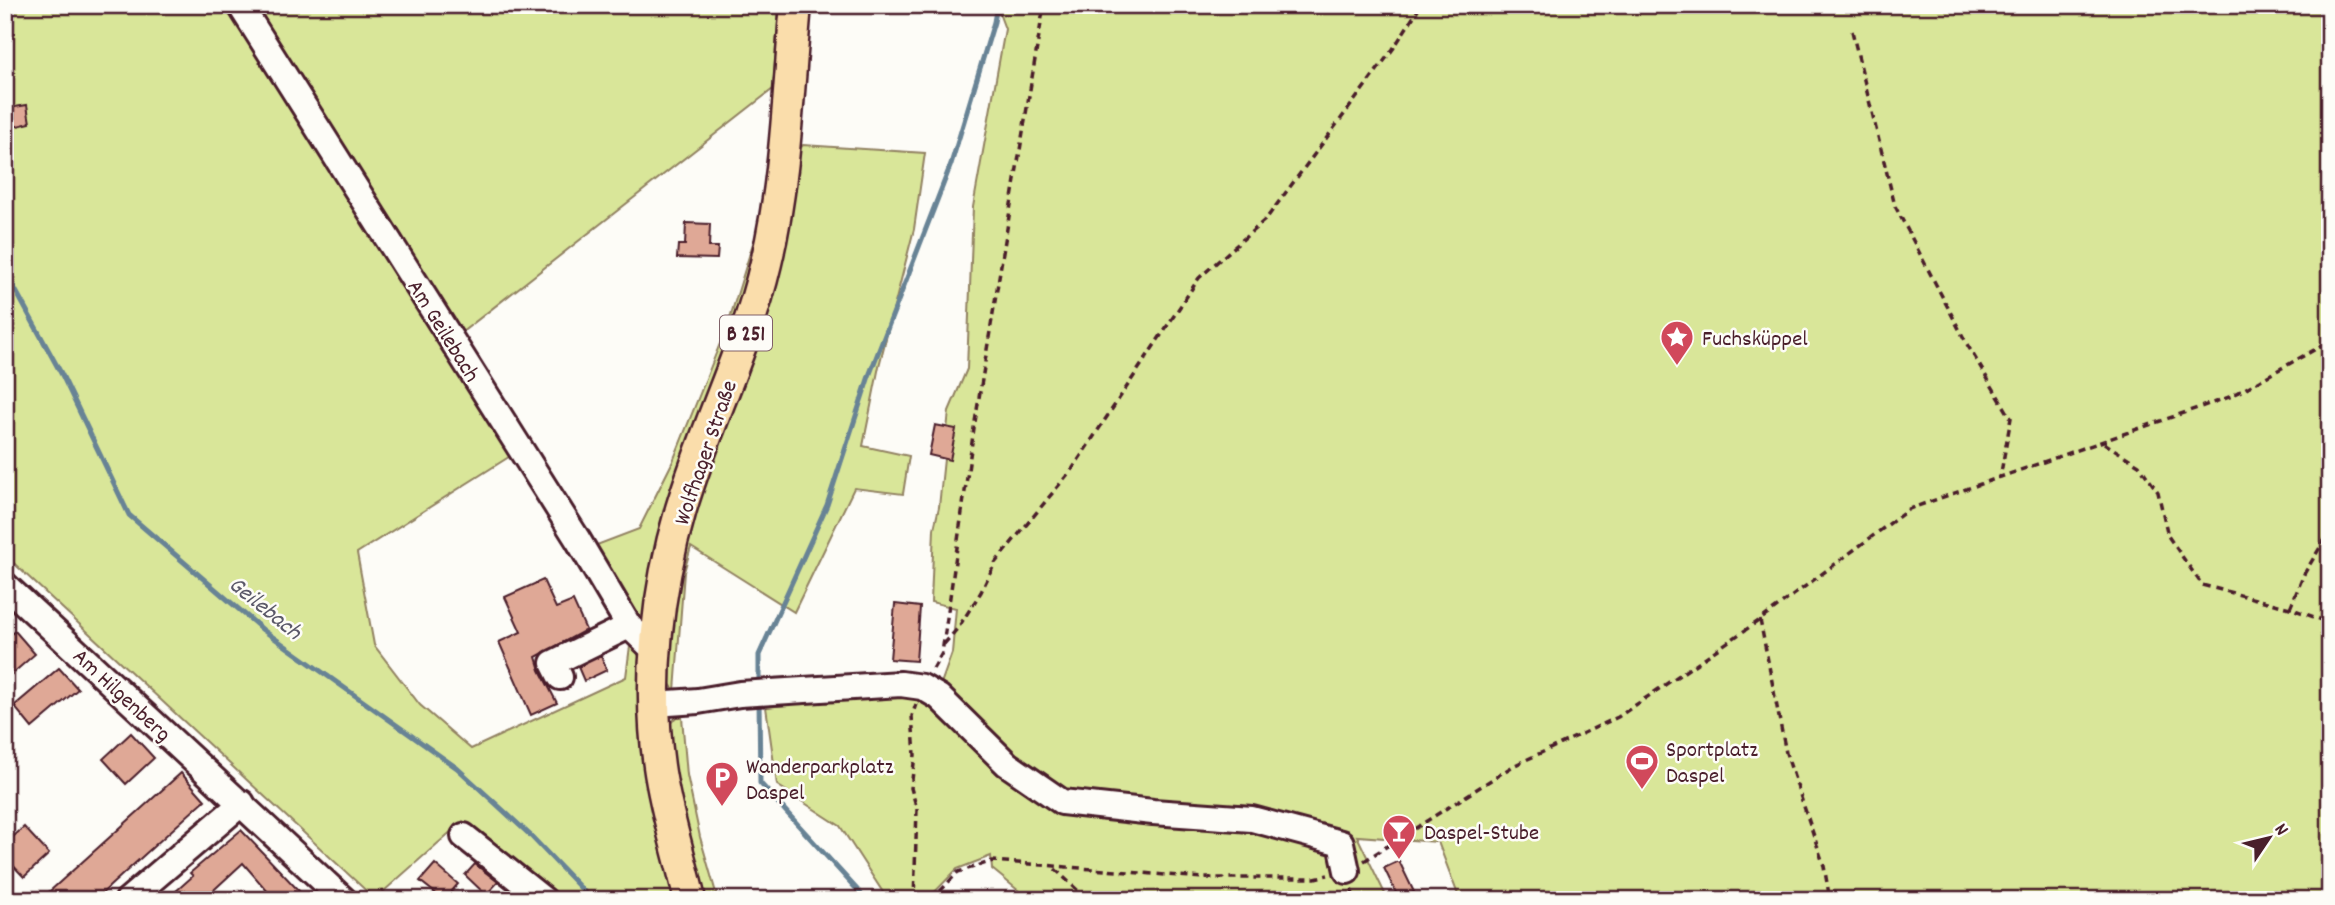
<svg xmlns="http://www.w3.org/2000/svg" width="2335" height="905" font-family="Dekko,sans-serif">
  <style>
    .green { fill: #d9e699; stroke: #928262; stroke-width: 2 }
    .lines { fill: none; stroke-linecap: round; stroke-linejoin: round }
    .stream { stroke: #678395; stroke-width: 5 }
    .building { fill: #dfa896; stroke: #4a1f2b; stroke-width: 2 }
    .minor-casing { stroke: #4a1f2b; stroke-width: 30 }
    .major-casing { stroke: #4a1f2b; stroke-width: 35 }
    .path { stroke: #4a1f2b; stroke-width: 3.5; stroke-dasharray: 7 5; stroke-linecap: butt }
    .minor { stroke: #fdfcf7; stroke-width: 24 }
    .major { stroke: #faddab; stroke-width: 30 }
    .labels { text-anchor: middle; stroke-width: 5; stroke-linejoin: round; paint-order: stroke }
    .shield { fill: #fdfcf7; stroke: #806168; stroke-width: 2 }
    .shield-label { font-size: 21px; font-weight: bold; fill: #4a1f2b }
    .street-label { font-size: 23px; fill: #4a1f2b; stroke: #fdfcf7 }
    .poi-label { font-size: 23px; fill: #4a1f2b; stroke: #fdfcf7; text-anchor: start }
    .water-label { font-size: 24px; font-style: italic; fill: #5b5969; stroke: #fdfcf7 }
  </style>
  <rect width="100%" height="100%" fill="#fdfcf7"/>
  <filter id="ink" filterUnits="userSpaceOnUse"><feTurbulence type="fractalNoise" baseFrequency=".0143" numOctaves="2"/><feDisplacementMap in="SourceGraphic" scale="14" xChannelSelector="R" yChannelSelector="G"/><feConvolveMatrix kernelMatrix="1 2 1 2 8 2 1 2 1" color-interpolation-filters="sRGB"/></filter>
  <g filter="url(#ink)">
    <g class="green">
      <polygon points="5,5 779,5 773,89 443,347 512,455 357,553 374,645 420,705 471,749 626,677 630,646 635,647 642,663 680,900 564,900 463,821 375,899 5,555"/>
      <polygon points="996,5 2330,5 2330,900 1460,900 1438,842 1357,836 1388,900 1030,900 992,869 991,856 957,869 927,900 888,900 840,826 777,785 766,707 939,689 952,653 956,608 931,602 934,529 939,507 949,411 967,369 973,207 1005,29"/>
      <polygon points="803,145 925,153 914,229 879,366 863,446 909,456 903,494 854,488 794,612 691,547 684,572 675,691 668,681 669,638 678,571 795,154"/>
      <polygon points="757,239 758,249 645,615 640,620 628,608 594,546 639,529 673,461 729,321 754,240"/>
      <polygon points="676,717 682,717 687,775 700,837 718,900 704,900 676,781 669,725"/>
    </g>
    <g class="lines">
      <g class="stream">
        <polyline points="5,271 62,375 129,515 263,630 457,768 530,835 592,900"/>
        <polyline points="759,687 759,655 827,505 869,376 951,164 994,22 997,5"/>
        <polyline points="759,700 760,783 861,894 860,900"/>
      </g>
    </g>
    <g class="building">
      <polygon points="27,105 30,123 13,127 9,108"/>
      <polygon points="686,223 710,224 709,247 718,247 717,259 677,258 678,245 685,245"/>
      <polygon points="935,425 956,429 950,460 929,455"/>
      <polygon points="543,580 556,608 573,601 586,630 536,657 540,670 557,703 531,715 499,642 521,632 505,597"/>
      <polygon points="895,604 920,607 916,661 890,659"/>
      <polygon points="15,631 35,654 5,680 5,639"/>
      <polygon points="601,656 607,670 584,681 578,667"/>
      <polygon points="59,668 78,689 32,728 14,706"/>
      <polygon points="131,733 154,758 126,784 103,759"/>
      <polygon points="181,773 205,800 111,885 95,900 40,900"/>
      <polygon points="24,827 49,854 24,877 5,857 5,844"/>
      <polygon points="241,830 300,892 292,900 275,900 243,863 203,900 166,900 193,876 190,873"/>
      <polygon points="1399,861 1414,892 1399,899 1384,868"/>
      <polygon points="435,864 458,884 444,900 420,881"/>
      <polygon points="475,864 498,882 486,895 465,875"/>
    </g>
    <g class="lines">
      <defs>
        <g id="minor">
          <polyline points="240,5 578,540 629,626 655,651"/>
          <polyline points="5,585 344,900"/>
          <polyline points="560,677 553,663 629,626"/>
          <polyline points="654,704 698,701 740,694 901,684 922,687 939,697 1007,764 1062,802 1153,812 1252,819 1341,843 1347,871"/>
          <polyline points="464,836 544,900"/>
          <polyline points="128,900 242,803"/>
        </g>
        <path id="major" d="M 690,900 C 680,856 665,810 659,766 C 647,681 657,591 681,509 C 706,425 746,349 766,263 C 786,180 788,91 796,5"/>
      </defs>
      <use href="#minor" class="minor-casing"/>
      <use href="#major" class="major-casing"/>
      <g class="path">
        <polyline points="1852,31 1895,206 1968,346 2011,418 2000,478"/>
        <polyline points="2104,443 2139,465 2158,492 2168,536 2202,585 2290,608 2330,623"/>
        <polyline points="2290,608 2304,574 2330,531"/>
        <polyline points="1760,620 1786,753 1824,866 1830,900"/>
        <polyline points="944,644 958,628 981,592 995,563 1073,468 1199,278 1266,219 1393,49 1421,5"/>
        <polyline points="933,669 942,653 974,428 1044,5"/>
        <polyline points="1364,861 1513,766 1618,717 1760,620 1909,509 2232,396 2330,341"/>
        <polyline points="1055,869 1088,900"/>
        <polyline points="1351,890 1356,900"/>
        <polyline points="914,900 917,809 911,788 915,755 912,716 916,704"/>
        <polyline points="932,900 958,872 993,861 1203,878 1315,878 1328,875"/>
      </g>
      <use href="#minor" class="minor"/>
      <use href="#major" class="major"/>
    </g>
  </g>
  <defs>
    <symbol id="sight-pin" viewBox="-11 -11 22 30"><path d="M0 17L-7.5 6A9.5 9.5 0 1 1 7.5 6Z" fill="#d1495b" stroke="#fdfcf7"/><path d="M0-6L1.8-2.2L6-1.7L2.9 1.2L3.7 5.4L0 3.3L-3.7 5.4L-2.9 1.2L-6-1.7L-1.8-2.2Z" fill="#fff"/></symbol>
    <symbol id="stadium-pin" viewBox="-11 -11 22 30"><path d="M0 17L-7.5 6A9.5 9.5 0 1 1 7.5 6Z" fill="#d1495b" stroke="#fdfcf7"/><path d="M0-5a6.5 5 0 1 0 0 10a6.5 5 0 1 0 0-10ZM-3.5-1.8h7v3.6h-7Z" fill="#fff"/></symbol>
    <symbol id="parking-pin" viewBox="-11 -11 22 30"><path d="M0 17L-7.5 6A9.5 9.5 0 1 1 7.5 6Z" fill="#d1495b" stroke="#fdfcf7"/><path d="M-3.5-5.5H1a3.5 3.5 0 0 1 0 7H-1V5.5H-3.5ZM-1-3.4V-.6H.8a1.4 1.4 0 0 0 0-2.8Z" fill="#fff"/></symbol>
    <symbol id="bar-pin" viewBox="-11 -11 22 30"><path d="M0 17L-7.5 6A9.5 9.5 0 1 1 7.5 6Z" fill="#d1495b" stroke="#fdfcf7"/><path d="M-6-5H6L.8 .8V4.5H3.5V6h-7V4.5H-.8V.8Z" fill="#fff"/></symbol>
  </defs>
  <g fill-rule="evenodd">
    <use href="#sight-pin" x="1658" y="318" width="38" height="52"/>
    <use href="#stadium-pin" x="1623" y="742" width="38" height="52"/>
    <use href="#parking-pin" x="703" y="759" width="38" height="52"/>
    <use href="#bar-pin" x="1380" y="812" width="38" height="52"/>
  </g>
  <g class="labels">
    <rect class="shield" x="720" y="315.5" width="52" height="35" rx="5"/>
    <g class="shield-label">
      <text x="746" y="340">B 251</text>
    </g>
    <g class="street-label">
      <text transform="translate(445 330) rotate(58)" y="8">Am Geilebach</text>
      <text transform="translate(704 452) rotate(-71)" y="8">Wolfhager Straße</text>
      <text transform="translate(123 694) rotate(43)" y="8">Am Hilgenberg</text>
    </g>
    <g class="poi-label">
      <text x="1702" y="345">Fuchsküppel</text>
      <text x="1666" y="756">Sportplatz<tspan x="1666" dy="26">Daspel</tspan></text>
      <text x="746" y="773">Wanderparkplatz<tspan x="746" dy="26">Daspel</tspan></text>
      <text x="1424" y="839">Daspel-Stube</text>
    </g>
    <g class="water-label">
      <text transform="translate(266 607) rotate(39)" y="8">Geilebach</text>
    </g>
  </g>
  <rect width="2335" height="905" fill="none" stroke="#fdfcf7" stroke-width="28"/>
  <rect x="14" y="14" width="2307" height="877" fill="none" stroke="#4a1f2b" stroke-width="2.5" filter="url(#ink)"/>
  <g transform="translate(2269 838) rotate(55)" stroke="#fdfcf7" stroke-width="5" paint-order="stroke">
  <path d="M0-5L12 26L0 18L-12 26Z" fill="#4a1f2b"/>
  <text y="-10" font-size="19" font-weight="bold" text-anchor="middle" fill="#4a1f2b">N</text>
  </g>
</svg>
